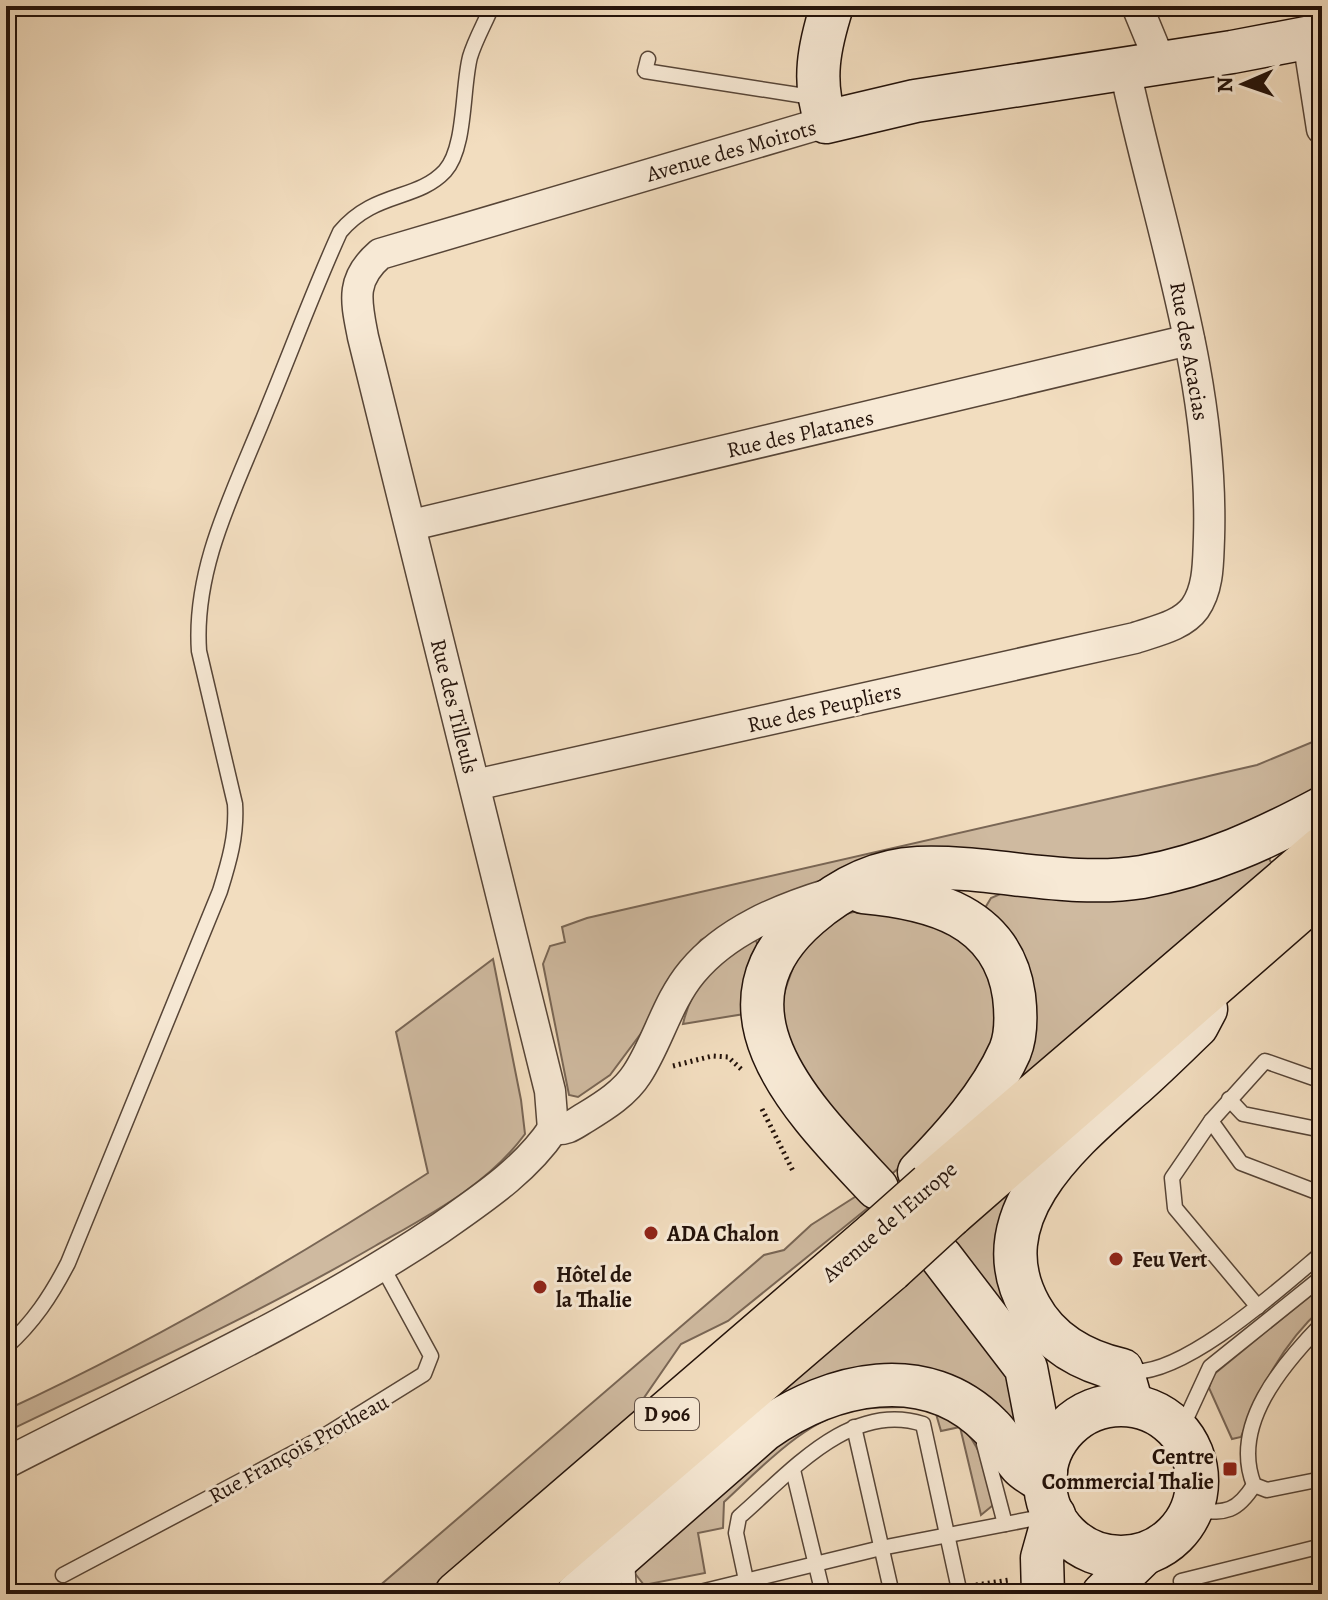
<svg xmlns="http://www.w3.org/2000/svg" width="1328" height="1600" font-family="Alegreya,serif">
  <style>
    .green { fill: #cfbaa0; stroke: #796655; stroke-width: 2 }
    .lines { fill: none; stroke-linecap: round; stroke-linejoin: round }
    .lane-casing { stroke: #574537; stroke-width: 17 }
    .street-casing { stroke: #574537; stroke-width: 33 }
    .secondary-casing { stroke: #23120a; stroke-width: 45 }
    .primary-casing { stroke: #23120a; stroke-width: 47 }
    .path { stroke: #23120a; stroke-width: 5; stroke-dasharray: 2 4; stroke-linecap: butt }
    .lane { stroke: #f7e9d5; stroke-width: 14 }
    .street { stroke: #f7e9d5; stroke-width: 30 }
    .secondary { stroke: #f7e9d5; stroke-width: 42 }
    .primary { stroke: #f2ddbf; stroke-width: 44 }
    .primary-bridge-casing { stroke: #23120a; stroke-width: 47; stroke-linecap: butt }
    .primary-bridge { stroke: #f2ddbf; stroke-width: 44 }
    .poi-dot { fill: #8f2418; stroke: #f7e9d5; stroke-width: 3 }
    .labels { text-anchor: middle; stroke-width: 6; stroke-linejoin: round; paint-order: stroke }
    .shield { fill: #f7e9d5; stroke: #635247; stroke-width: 2 }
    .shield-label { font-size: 20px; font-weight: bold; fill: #23120a }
    .street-label { font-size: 22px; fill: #23120a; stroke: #f7e9d5 }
    .poi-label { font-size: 22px; font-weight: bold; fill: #23120a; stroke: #f7e9d5; text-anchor: start }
  </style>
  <rect width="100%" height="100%" fill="#f2ddbf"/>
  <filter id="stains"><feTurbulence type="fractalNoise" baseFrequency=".0025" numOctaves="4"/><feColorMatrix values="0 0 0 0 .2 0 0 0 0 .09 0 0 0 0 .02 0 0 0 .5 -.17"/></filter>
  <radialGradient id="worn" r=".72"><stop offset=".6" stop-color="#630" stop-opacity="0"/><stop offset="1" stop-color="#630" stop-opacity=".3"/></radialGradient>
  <g class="green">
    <polygon points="1322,738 1322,798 1152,864 843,871 744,915 701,940 668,980 645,1028 610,1075 578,1097 569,1095 543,964 550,946 565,942 562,927 587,918 1257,765"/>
    <polygon points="1266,853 1272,864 982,1122 1009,1074 985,908 991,898 1014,888"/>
    <path d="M 879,907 L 916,908 L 995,965 L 1002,1020 L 953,1122 L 887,1178 C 860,1143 780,1057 781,1014 C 781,997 790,976 796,960 C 811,925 842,911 879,907 Z"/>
    <path d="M 755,938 L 760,951 L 744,1014 L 683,1024 C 692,983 719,958 755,938 Z"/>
    <path d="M 493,959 L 521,1100 L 525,1134 C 488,1185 429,1215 375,1246 C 256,1315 130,1372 6,1432 L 6,1410 C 153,1342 292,1261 428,1173 L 396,1032 Z"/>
    <polygon points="1026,1174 1039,1346 947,1245"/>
    <polygon points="858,1195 869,1207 728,1321 681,1344 630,1418 430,1594 370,1594 764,1255 784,1250 811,1225"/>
    <path d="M 923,1265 L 1019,1390 L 1021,1436 C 1001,1418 979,1392 955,1380 C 894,1348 828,1371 772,1401 Z"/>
    <path d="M 1322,1286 L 1322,1308 C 1281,1345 1261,1388 1241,1437 L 1232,1439 L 1209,1388 L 1213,1375 Z"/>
    <path d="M 891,1394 C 940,1400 971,1423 986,1470 C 990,1482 994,1494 992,1506 L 981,1515 L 960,1427 L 941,1431 L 934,1407 C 909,1407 884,1406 860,1409 C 808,1416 761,1468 724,1502 L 723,1528 L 698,1533 L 705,1573 L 644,1585 L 633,1571 L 637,1551 L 781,1427 L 841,1400 Z"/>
  </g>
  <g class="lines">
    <defs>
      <g id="lane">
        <polyline points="648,59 645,71 818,98"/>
        <polyline points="1229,1099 1243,1114 1322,1130"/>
        <polyline points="1211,1121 1241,1163 1322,1194"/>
        <polyline points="1258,1307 1175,1208 1172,1178 1211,1121 1265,1061 1322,1081"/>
        <path d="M 1322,1324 C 1283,1364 1230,1425 1254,1485 L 1267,1490 L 1322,1479"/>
        <path d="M 6,1347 C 33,1323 51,1296 68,1263 L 220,891 C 229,862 237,835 235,804 L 199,651 C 193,565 237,486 268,407 C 292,349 314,289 340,232 C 374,191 417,201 445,171 C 466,148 462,88 470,57 C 475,40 485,23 492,6"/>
        <path d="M 1129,1371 C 1181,1379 1283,1286 1322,1253"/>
        <polyline points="854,1427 892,1594"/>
        <polyline points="1180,1432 1210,1367 1322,1277"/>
        <polyline points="984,1444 1005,1524"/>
        <polyline points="793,1470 823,1594"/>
        <path d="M 1191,1511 C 1224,1512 1235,1515 1254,1485"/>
        <polyline points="627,1558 629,1594"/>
        <polyline points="63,1575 316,1441 424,1374 431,1356 382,1266"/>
        <polyline points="1181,1581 1322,1546"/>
        <polyline points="692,1594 881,1548 1047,1516"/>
        <path d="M 749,1594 L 736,1533 L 739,1517 C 789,1474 850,1400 923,1424 L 960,1594"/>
      </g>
      <g id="street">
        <polyline points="1137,6 1161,64"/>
        <polyline points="1308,39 1322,129"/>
        <polyline points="412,525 1189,340"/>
        <path d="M 475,785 L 1135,638 C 1155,631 1182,626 1195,608 C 1209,588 1208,561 1209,538 C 1214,377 1158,225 1125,70"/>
        <path d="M 553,1129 L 550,1091 L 363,337 C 356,301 350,280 380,254 L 826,122"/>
        <path d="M 553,1129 C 567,1131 574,1124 586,1117 C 604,1106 625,1093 637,1074 C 658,1042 667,1002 692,972 C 726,931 780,909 829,894"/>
        <path d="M 6,1463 C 151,1388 303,1320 439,1229 C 480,1200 525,1171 553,1129"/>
      </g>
      <g id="secondary">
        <path d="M 832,6 C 819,47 812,81 826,122 L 915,101 L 1232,52 L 1322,35"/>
        <path d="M 863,892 C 931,898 1003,916 1014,996 C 1016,1013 1017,1034 1010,1051 C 990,1096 953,1137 919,1172"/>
        <path d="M 877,1188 C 806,1112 700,1010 809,916 C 840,889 877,870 918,868 C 992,865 1068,889 1142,877 C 1208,865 1264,839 1322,808"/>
        <polyline points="941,1257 1026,1368 1046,1472"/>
        <path d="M 1132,1405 L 1122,1370 C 1083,1361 1049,1342 1030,1307 C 980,1217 1070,1142 1130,1089 C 1153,1069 1175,1047 1197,1026 L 1206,1009"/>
        <circle cx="1121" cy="1481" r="76"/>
        <path d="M 577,1594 L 764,1430 C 831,1383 925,1360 990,1426 C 1002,1437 1009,1453 1020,1465 C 1026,1472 1037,1477 1045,1483"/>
        <polyline points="1043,1594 1042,1558 1054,1515"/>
        <polyline points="1103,1594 1144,1554"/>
      </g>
      <g id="primary">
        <polyline points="930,1185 1322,849"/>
        <polyline points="950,1215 1322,890"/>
        <polyline points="457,1594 876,1233"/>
        <polyline points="512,1594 890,1270"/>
      </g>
    </defs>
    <use href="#lane" class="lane-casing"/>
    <use href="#street" class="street-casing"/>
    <use href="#secondary" class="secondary-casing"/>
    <use href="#primary" class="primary-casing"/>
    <g class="path">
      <polyline points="673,1066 712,1056 728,1057 741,1069"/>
      <polyline points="762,1109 793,1171"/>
      <polyline points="976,1585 1009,1580"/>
    </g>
    <use href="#lane" class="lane"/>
    <use href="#street" class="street"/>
    <use href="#secondary" class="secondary"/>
    <use href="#primary" class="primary"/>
    <defs>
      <g id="primary-bridge">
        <polyline points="876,1233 930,1185"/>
        <polyline points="890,1270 950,1215"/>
      </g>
    </defs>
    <use href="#primary-bridge" class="primary-bridge-casing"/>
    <use href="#primary-bridge" class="primary-bridge"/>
  </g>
  <g class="poi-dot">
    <circle cx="651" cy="1233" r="8"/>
    <circle cx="1116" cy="1259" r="8"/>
    <circle cx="540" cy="1287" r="8"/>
    <rect x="1222" y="1461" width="16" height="16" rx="4"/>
  </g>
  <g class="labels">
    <rect class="shield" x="635" y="1398" width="64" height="32" rx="6"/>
    <g class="shield-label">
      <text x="667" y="1421">D 906</text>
    </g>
    <g class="street-label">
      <text transform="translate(731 150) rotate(-16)" y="8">Avenue des Moirots</text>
      <text transform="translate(1190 351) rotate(80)" y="8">Rue des Acacias</text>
      <text transform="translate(800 433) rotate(-13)" y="8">Rue des Platanes</text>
      <text transform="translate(455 706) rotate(76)" y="8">Rue des Tilleuls</text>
      <text transform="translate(824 707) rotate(-13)" y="8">Rue des Peupliers</text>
      <text transform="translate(889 1221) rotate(-41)" y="8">Avenue de l'Europe</text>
      <text transform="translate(298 1448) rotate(-29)" y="8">Rue François Protheau</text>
    </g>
    <g class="poi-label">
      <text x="667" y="1241">ADA Chalon</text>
      <text x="1132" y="1267">Feu Vert</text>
      <text x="556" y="1282">Hôtel de<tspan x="556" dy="25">la Thalie</tspan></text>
      <text x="1214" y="1464" text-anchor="end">Centre<tspan x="1214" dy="25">Commercial Thalie</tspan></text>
    </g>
  </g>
  <rect width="1328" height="1600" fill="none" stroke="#f2ddbf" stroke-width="32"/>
  <rect x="8" y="8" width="1312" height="1584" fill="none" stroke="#23120a" stroke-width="4"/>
  <rect x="16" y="16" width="1296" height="1568" fill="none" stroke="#23120a" stroke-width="2"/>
  <g transform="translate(1244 84) rotate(268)" stroke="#f7e9d5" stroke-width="6" paint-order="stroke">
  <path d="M0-6L14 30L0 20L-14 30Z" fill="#23120a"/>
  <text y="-12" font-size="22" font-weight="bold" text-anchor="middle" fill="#23120a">N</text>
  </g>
  <rect width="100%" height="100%" filter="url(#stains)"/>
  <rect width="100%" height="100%" fill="url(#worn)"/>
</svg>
